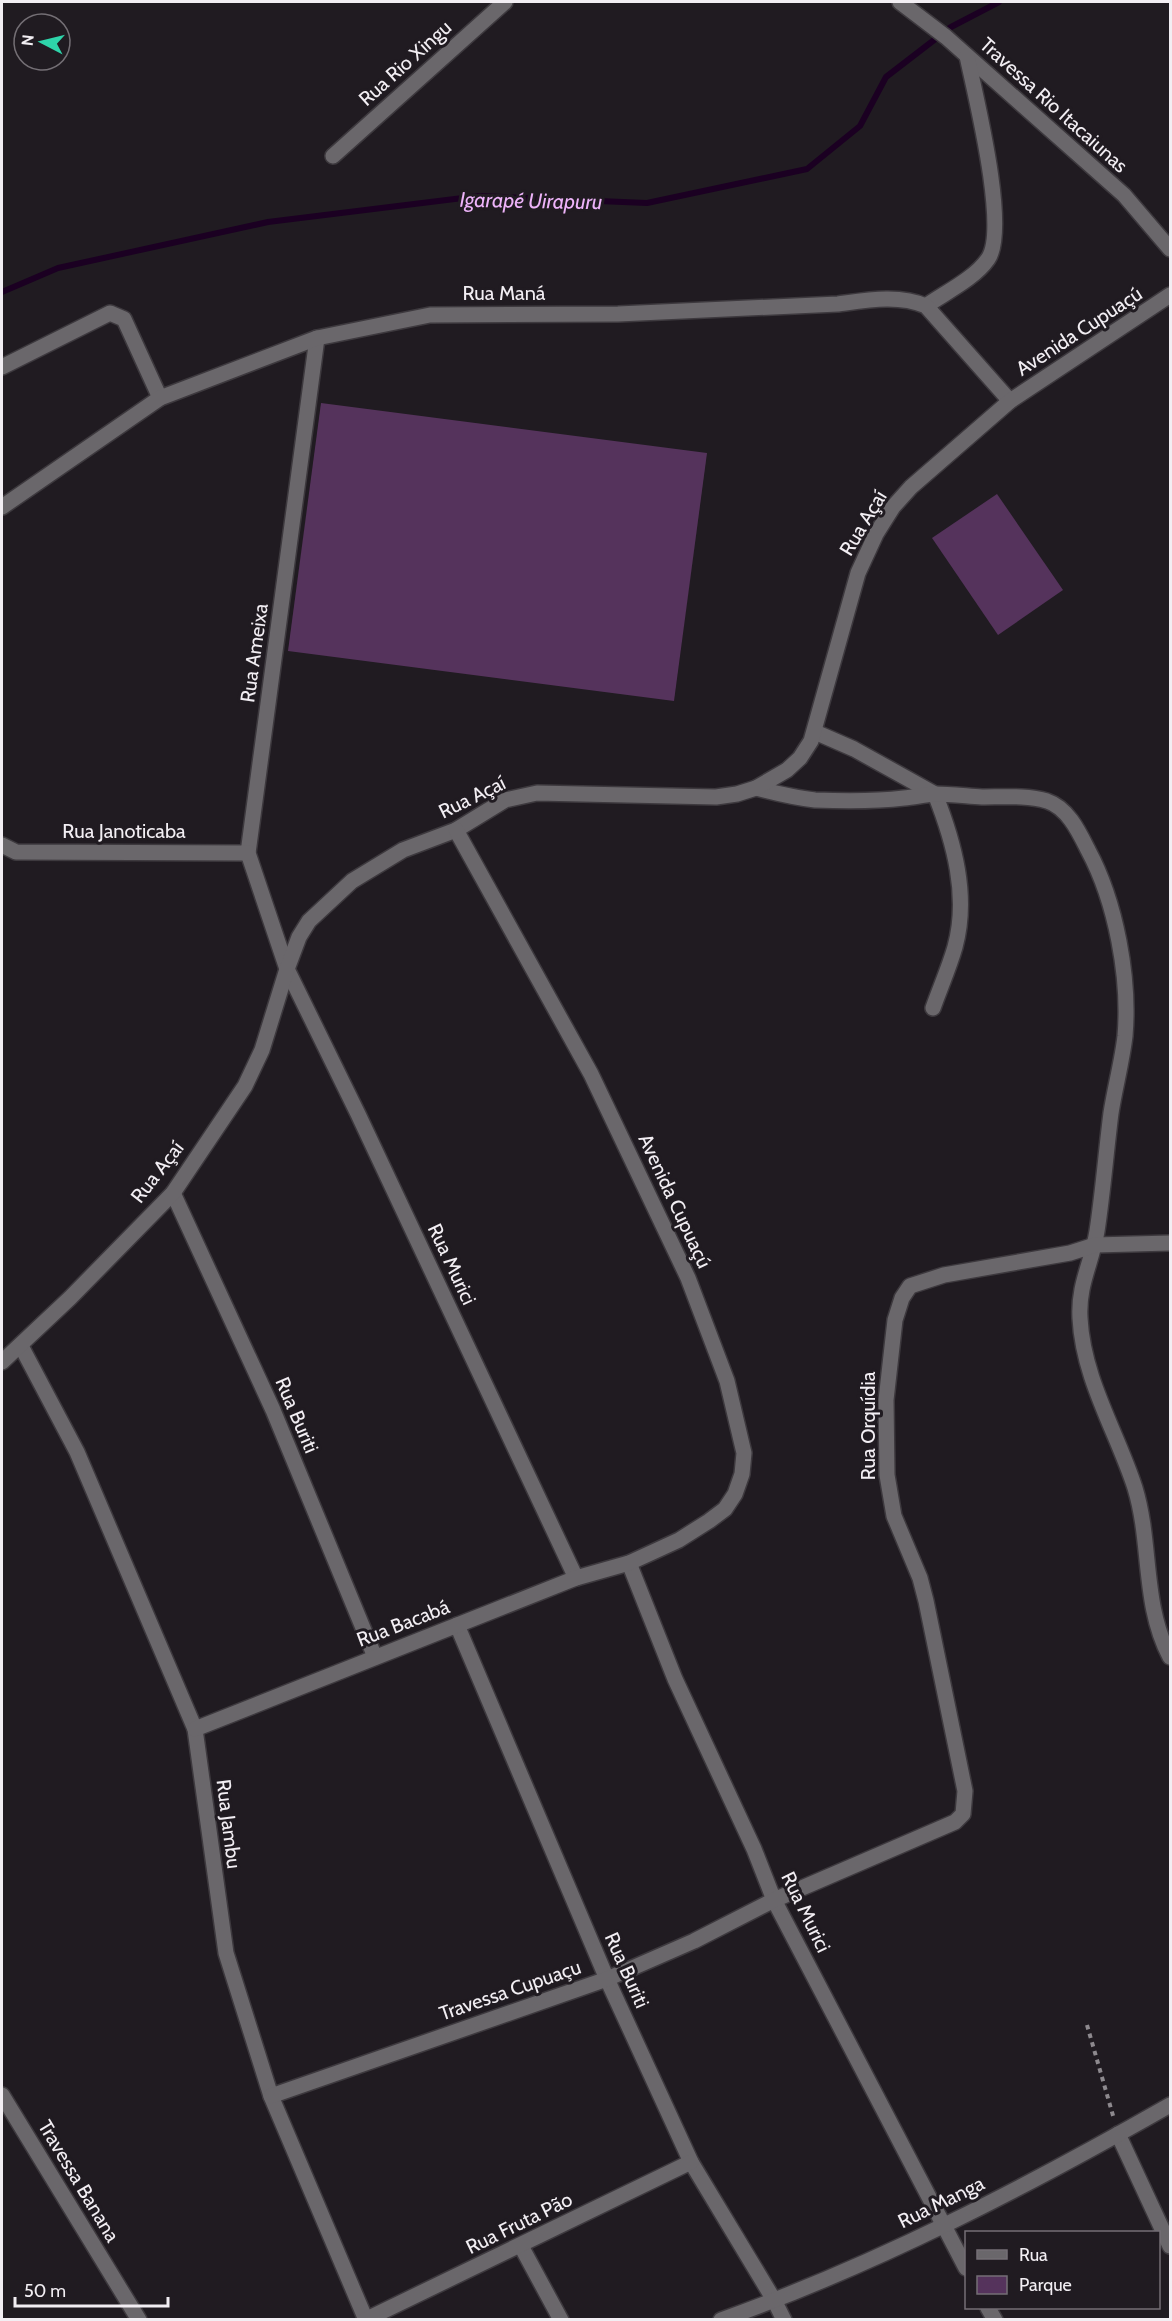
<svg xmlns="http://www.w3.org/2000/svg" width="1172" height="2321" font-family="Cabin,sans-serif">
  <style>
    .green { fill: #55335c }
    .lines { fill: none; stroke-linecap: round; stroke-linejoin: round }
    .stream { stroke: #1b0022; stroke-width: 6 }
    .minor-casing { stroke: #3d393e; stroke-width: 18 }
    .path { stroke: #8d898e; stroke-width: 4; stroke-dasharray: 4.5 4.5; stroke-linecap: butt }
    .minor { stroke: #6a676b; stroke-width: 15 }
    .labels { text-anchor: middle; stroke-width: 6; stroke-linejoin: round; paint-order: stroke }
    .street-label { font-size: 20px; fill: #f2eef3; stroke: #201b21 }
    .water-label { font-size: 21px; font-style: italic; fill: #edb3f9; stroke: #201b21 }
  </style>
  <rect width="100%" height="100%" fill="#201b21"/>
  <g class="green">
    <polygon points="321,403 707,453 674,701 288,651"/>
    <polygon points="997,494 1063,590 998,635 932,538"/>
  </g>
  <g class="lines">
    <polyline class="stream" points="2,292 58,268 268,222 479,196 647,203 807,169 860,126 886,77 951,27 999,2"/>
    <defs>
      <g id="minor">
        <polyline points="900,2 946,37 1124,195 1170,249"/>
        <polyline points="333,156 505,2"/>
        <path d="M 926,306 C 946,292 974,279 988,259 C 1009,229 975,94 967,56"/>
        <polyline points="317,338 248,853 287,969 358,1114 576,1578"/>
        <polyline points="2,367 110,313 124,319 160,398"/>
        <path d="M 2,507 L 160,398 L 317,338 L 430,315 L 618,314 L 838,304 C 867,300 899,294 926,306 L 1010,401"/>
        <path d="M 815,732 L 854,749 L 935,794 C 954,842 969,896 955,947 C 949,968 940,988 933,1008"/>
        <path d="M 756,788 C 775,793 795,798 815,800 C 840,801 879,801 904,798 C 914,797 924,795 934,794 C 950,794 966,796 982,797 C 1003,797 1027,795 1047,801 C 1068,808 1079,832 1088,850 C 1116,902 1130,978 1125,1036 C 1122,1062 1115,1087 1111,1113 C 1106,1152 1103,1192 1097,1231 C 1092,1263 1078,1284 1080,1318 C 1083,1379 1117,1432 1135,1488 C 1152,1544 1142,1604 1170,1657"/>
        <polyline points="2,845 16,852 248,853"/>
        <polyline points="173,1193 273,1410 375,1657"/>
        <polyline points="21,1346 77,1452 195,1729 226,1953 271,2096 366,2320"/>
        <polyline points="2,1362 70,1298 173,1193 245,1086 262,1050 287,969 299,937 309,921 352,881 403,850 456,830 505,800 537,793 716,797 737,794 756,788 787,770 800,758 811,741 858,573 876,534 893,507 911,487 1010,401 1170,295"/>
        <polyline points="629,1563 675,1679 754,1849 774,1900 966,2268"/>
        <polyline points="457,1625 607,1979 691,2162 774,2300 784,2320"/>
        <polyline points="195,1729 576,1578 629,1563 679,1540 709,1521 725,1509 735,1494 742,1474 744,1453 727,1381 688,1278 591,1074 456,830"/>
        <polyline points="2,2095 139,2320"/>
        <polyline points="271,2096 607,1979 694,1941 774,1900 955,1822 963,1814 965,1791 926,1601 920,1578 894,1516 887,1475 886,1400 895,1320 902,1298 910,1286 944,1275 1070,1253 1095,1245 1170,1243"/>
        <polyline points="1118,2134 1170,2246"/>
        <polyline points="521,2246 561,2320"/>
        <polyline points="988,2308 995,2320"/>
        <polyline points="365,2320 691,2162"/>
        <path d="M 721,2320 C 878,2264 1026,2187 1170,2105"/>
      </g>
    </defs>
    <use href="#minor" class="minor-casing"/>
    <polyline class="path" points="1087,2025 1114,2119"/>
    <use href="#minor" class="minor"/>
  </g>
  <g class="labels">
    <g class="street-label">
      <text transform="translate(405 63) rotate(-42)" y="7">Rua Rio Xingu</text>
      <text transform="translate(1054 105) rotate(42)" y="7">Travessa Rio Itacaiunas</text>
      <text x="504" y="300">Rua Maná</text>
      <text transform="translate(1079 331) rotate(-33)" y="7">Avenida Cupuaçú</text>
      <text transform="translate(863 523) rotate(-59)" y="7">Rua Açaí</text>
      <text transform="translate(254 653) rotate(-82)" y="7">Rua Ameixa</text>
      <text transform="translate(472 797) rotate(-26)" y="7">Rua Açaí</text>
      <text x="124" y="838">Rua Janoticaba</text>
      <text transform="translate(157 1172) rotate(-52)" y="7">Rua Açaí</text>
      <text transform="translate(675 1201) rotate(65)" y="7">Avenida Cupuaçú</text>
      <text transform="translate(452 1264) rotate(65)" y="7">Rua Murici</text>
      <text transform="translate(297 1415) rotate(67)" y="7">Rua Buriti</text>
      <text transform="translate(868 1426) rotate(-90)" y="7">Rua Orquídia</text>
      <text transform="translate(403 1623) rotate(-21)" y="7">Rua Bacabá</text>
      <text transform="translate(229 1824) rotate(83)" y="7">Rua Jambu</text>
      <text transform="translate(806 1912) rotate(64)" y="7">Rua Murici</text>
      <text transform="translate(627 1970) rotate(66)" y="7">Rua Buriti</text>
      <text transform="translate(510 1990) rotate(-19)" y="7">Travessa Cupuaçu</text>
      <text transform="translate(79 2181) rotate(59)" y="7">Travessa Banana</text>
      <text transform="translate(941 2202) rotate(-26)" y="7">Rua Manga</text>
      <text transform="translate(519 2223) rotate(-26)" y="7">Rua Fruta Pão</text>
    </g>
    <g class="water-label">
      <text transform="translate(531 201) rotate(1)" y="7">Igarapé Uirapuru</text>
    </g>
  </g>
  <rect width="1172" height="2321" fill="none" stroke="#f2eef3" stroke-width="6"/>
  <rect x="965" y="2231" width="195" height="78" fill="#201b21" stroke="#746f75" stroke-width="1.5"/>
  <rect x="977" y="2250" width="30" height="9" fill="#6a676b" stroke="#746f75" stroke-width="1.5"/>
  <text x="1019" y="2261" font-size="18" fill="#f2eef3">Rua</text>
  <rect x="977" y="2276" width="30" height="18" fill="#55335c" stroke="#746f75" stroke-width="1.5"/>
  <text x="1019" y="2291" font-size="18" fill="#f2eef3">Parque</text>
  <g transform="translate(42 42) rotate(277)"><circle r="28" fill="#201b21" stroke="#746f75" stroke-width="1.5"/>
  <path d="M0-4.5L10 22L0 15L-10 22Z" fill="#2ed4aa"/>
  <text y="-9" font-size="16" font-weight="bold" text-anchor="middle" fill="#f2eef3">N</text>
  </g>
  <path d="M15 2297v9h153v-9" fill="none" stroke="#f2eef3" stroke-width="3"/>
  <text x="24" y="2297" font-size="18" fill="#f2eef3" stroke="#201b21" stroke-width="4.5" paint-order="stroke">50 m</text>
</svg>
